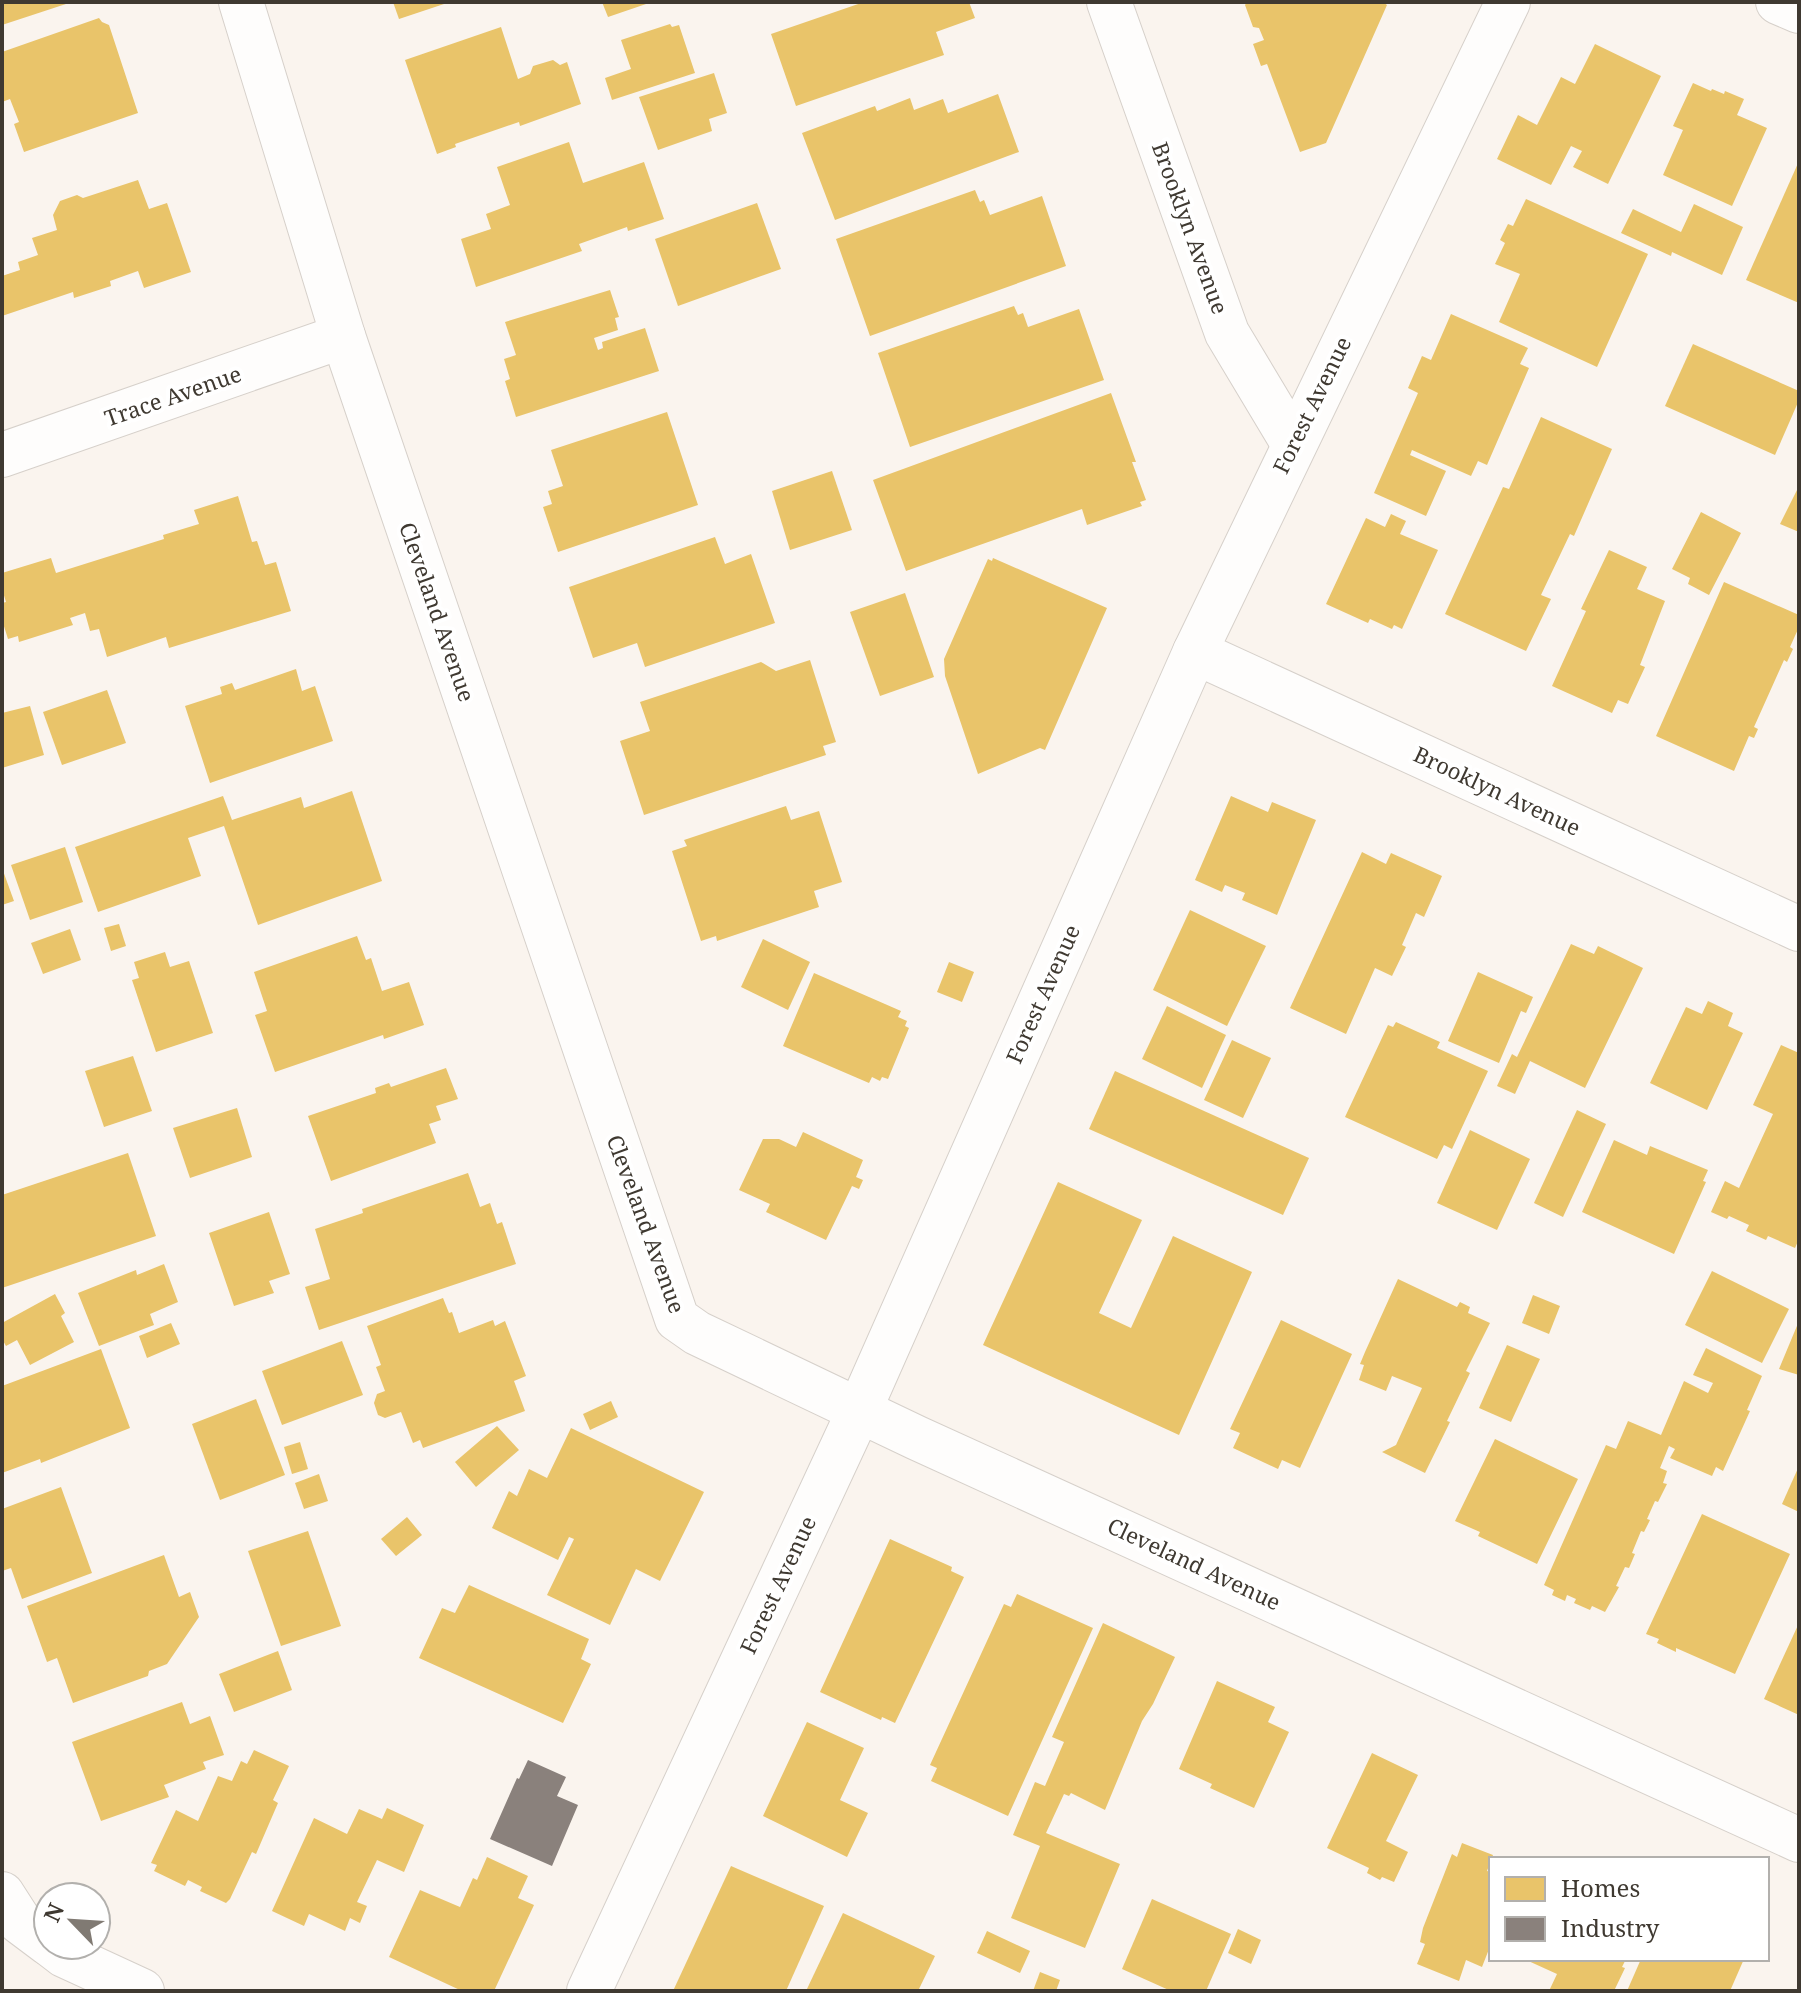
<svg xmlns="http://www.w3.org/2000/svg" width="1801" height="1993" font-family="'Noto Serif',serif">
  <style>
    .homes { fill: #e9c46a }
    .industry { fill: #8a817c }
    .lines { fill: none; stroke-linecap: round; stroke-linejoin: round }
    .street-casing { stroke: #d6d0ca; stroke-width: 46 }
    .street { stroke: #fefdfc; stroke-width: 44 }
    .labels { text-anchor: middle; stroke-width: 8; stroke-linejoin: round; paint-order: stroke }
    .street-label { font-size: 22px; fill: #3f3931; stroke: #fff }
  </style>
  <rect width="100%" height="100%" fill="#faf4ee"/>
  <g class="homes">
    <polygon points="2,2 69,2 69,3 2,25"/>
    <polygon points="393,2 447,2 447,3 399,19"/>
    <polygon points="602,2 649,2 649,3 608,17"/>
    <polygon points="864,2 969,2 975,18 936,32 944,55 796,106 771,34"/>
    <polygon points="1247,2 1383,2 1387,5 1326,143 1300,152 1267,64 1261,66 1253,44 1264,40 1259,28 1253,27 1245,5"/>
    <polygon points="99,18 102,22 109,25 138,113 24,152 14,124 19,122 10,99 2,102 2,52"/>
    <polygon points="670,24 672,27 679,25 695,73 612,100 605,78 631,69 621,40"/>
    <polygon points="501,27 518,79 530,74 533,66 553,60 560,65 567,62 581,104 520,126 519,122 455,144 456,147 437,154 405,60"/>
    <polygon points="1595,44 1661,76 1608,184 1573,167 1582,151 1571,146 1551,185 1497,159 1518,115 1537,125 1561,77 1575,84"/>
    <polygon points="714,73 727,113 709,119 712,131 658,150 639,97"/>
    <polygon points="1693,83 1711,91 1712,89 1724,94 1725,91 1744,99 1737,115 1767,128 1732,206 1663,175 1683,130 1673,126"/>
    <polygon points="998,94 1019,152 835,220 802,133 875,106 877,111 910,98 914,110 943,99 948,113"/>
    <polygon points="569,142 583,183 644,162 664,219 628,231 627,227 579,244 582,251 476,287 461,239 491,229 486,214 510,205 497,167"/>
    <polygon points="1799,161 1799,303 1746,280"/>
    <polygon points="138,180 149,209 167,203 191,272 144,288 138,271 110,281 111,286 74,298 73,292 2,316 2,276 20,270 18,262 38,255 32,238 57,230 53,215 60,201 77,195 83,198"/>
    <polygon points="975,190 980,202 984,200 990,215 1042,196 1066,266 870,336 836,239"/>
    <polygon points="1526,199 1648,254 1597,367 1499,322 1520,274 1495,264 1505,243 1500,240 1508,224 1513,226"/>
    <polygon points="757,203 781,269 678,306 655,239"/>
    <polygon points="1694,204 1743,227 1722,275 1672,252 1671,256 1621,233 1633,209 1681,232"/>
    <polygon points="610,290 619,317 615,318 618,330 594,338 598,350 603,348 602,342 645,328 659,371 516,417 505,381 510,379 504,359 516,355 505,322"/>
    <polygon points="1014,306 1018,315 1023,313 1028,327 1079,309 1104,380 910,447 878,353"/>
    <polygon points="1451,314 1528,348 1520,364 1529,368 1487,465 1478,461 1471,476 1412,450 1410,455 1446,471 1426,516 1374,493 1418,393 1408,388 1422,356 1431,360"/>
    <polygon points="1693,344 1799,391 1799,400 1775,455 1665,406"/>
    <polygon points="1111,393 1136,462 1132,462 1146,500 1140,502 1142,506 1087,525 1082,509 906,571 873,480"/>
    <polygon points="667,412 698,505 558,552 543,507 552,504 548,491 563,486 551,450"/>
    <polygon points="1541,417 1612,449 1574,536 1570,534 1541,595 1551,599 1526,651 1445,614 1503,487 1509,489"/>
    <polygon points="832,471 852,530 790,550 772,491"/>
    <polygon points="1799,486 1799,532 1780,524"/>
    <polygon points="238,496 252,542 257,541 265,565 276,562 291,611 169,648 166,637 107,657 99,629 90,631 85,613 70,618 73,625 19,642 18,636 8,639 2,620 2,603 6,602 2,589 2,573 51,558 56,573 164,539 163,535 199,524 194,510"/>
    <polygon points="1701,512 1741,533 1709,595 1688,584 1690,578 1672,569"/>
    <polygon points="1391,514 1406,521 1400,534 1438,550 1402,629 1394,625 1392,629 1370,619 1368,623 1326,604 1366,518 1385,527"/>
    <polygon points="715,537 725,564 751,554 775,623 645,667 637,643 593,658 569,587"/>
    <polygon points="1609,550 1647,567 1637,589 1665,601 1640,665 1645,667 1628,704 1618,700 1612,713 1552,686 1586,611 1581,609"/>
    <polygon points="993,558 1107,608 1045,750 1040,748 978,774 945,676 944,659 988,559 992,561"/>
    <polygon points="1724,582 1799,615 1799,627 1790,647 1793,649 1787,662 1784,660 1754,727 1758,729 1754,738 1749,736 1734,771 1656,736"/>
    <polygon points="905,593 934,677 880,696 850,612"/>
    <polygon points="810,660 836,742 823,746 826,755 644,815 620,741 650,731 640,702 761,662 776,671"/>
    <polygon points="296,669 302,691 315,686 333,741 210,783 185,706 222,694 220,687 232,683 235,690"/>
    <polygon points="107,690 126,743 62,765 43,712"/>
    <polygon points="30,706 44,755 2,768 2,713"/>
    <polygon points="352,791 382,881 258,925 224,826 188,838 201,876 98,912 75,847 223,796 232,820 301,797 304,808"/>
    <polygon points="1231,796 1268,812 1272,802 1316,820 1277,915 1242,900 1245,893 1225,885 1222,892 1195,880"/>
    <polygon points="786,806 791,820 819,811 842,882 814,891 819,907 717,941 716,936 701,941 672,851 687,846 684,840"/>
    <polygon points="65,847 83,902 30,920 11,865"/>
    <polygon points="1362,852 1386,864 1391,853 1442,876 1424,917 1416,913 1402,945 1406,947 1392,976 1375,968 1346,1034 1290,1008"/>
    <polygon points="2,868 14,901 2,905"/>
    <polygon points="1190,910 1266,946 1227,1026 1153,990"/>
    <polygon points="119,924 126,946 111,951 104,928"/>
    <polygon points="70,929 81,960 43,974 31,943"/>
    <polygon points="357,936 366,960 371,958 382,991 409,982 424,1025 384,1039 383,1035 275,1072 255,1015 267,1011 254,972"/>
    <polygon points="763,939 810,962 788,1010 741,987"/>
    <polygon points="1571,944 1594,954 1598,946 1643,968 1585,1088 1530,1061 1515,1094 1497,1086 1512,1054 1517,1057"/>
    <polygon points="165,952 170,967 189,961 213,1033 156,1052 132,980 139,978 134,962"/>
    <polygon points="949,962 974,972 962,1002 937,992"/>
    <polygon points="1478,972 1533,997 1526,1013 1521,1011 1499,1063 1448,1041"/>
    <polygon points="814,973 901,1011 898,1017 907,1021 905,1026 909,1028 888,1079 882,1077 880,1081 872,1077 869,1083 783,1046"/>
    <polygon points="1708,1001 1733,1013 1728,1026 1743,1033 1707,1110 1650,1083 1686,1007 1702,1014"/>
    <polygon points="1167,1006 1226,1035 1202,1088 1142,1059"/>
    <polygon points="1396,1022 1440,1042 1437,1048 1488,1071 1452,1149 1444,1145 1437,1159 1345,1117 1388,1025 1393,1027"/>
    <polygon points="1232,1040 1271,1058 1243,1118 1204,1100"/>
    <polygon points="1781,1045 1799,1053 1799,1239 1795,1248 1768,1236 1766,1240 1746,1231 1749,1225 1729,1216 1727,1219 1711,1212 1725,1181 1739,1188 1773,1114 1753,1105"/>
    <polygon points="133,1056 152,1111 104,1127 85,1071"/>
    <polygon points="446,1068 458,1099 436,1106 441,1120 429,1124 436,1143 331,1181 308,1116 376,1093 375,1088 389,1083 391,1087"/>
    <polygon points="1115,1071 1309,1158 1283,1215 1089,1129"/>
    <polygon points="237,1108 252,1157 190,1178 173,1128"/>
    <polygon points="1577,1110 1606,1124 1563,1217 1534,1203"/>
    <polygon points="1470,1130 1530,1159 1497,1230 1437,1203"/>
    <polygon points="803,1132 863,1160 856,1177 863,1180 859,1189 852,1186 826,1240 766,1212 770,1204 739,1190 763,1139 779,1139 796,1147"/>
    <polygon points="1614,1140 1647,1155 1650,1146 1708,1170 1703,1181 1706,1182 1674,1254 1582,1212"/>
    <polygon points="128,1153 156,1236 2,1288 2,1195"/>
    <polygon points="468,1173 480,1207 490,1203 497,1224 502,1222 516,1264 319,1330 305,1287 330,1279 315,1229 363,1213 362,1209"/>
    <polygon points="1058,1182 1142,1220 1099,1313 1131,1328 1173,1236 1252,1272 1179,1435 983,1345"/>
    <polygon points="269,1212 290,1274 269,1281 274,1293 234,1306 209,1233"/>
    <polygon points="164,1264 178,1302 150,1314 154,1325 99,1346 78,1293 136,1270 137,1275"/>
    <polygon points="1712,1271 1789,1309 1762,1363 1685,1325"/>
    <polygon points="1398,1279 1457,1307 1460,1302 1470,1307 1468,1313 1490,1323 1466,1371 1470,1373 1447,1421 1450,1422 1425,1473 1382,1452 1396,1445 1422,1388 1392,1376 1386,1391 1359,1380 1364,1365 1360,1364 1365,1352"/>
    <polygon points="55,1294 65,1313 61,1316 74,1342 30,1365 17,1340 6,1346 2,1339 2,1323"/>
    <polygon points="1533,1295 1560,1306 1549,1334 1522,1323"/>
    <polygon points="443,1298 449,1313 452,1312 459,1333 493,1320 495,1326 505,1321 526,1376 514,1381 525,1411 423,1448 420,1440 413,1443 401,1412 385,1418 378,1415 374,1403 377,1394 385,1391 376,1367 381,1365 367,1326"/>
    <polygon points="1281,1320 1352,1354 1300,1468 1282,1460 1278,1469 1233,1448 1240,1433 1230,1429"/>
    <polygon points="1799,1321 1799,1375 1779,1369"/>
    <polygon points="171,1323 180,1344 147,1358 139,1336"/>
    <polygon points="342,1341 363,1395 282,1425 262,1371"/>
    <polygon points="1507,1345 1540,1359 1511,1422 1479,1408"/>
    <polygon points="1706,1348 1762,1376 1747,1410 1750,1411 1723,1471 1716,1467 1712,1476 1670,1458 1675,1449 1669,1446 1660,1468 1667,1471 1663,1483 1667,1484 1658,1502 1655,1501 1647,1519 1650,1520 1644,1532 1641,1531 1632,1553 1635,1554 1629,1568 1625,1567 1616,1586 1619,1587 1605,1612 1592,1606 1590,1610 1574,1603 1576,1599 1567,1595 1565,1601 1552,1595 1554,1590 1544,1585 1606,1445 1616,1449 1628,1421 1661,1435 1684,1381 1708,1393 1713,1383 1693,1375"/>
    <polygon points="101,1349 130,1428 41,1463 40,1459 2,1473 2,1386"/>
    <polygon points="256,1399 285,1475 220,1500 192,1424"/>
    <polygon points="611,1401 618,1417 590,1430 583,1414"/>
    <polygon points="497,1426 519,1450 476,1487 455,1462"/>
    <polygon points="571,1428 704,1492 660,1581 636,1569 610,1625 547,1595 574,1539 569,1537 558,1560 492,1528 509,1491 517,1496 529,1469 547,1478"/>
    <polygon points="1495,1439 1578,1479 1537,1564 1478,1536 1480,1532 1455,1521"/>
    <polygon points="300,1442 308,1469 292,1474 284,1447"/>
    <polygon points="1799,1466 1799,1512 1782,1504"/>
    <polygon points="319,1474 328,1501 304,1509 295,1483"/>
    <polygon points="61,1487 92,1573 22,1599 11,1568 2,1571 2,1509"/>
    <polygon points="1702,1514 1790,1554 1735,1674 1676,1648 1676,1652 1657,1643 1659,1639 1646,1634"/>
    <polygon points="407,1517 422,1535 396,1556 381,1539"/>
    <polygon points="308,1531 341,1626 281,1646 248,1551"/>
    <polygon points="890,1539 952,1567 951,1571 964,1577 895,1723 882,1717 881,1720 820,1692"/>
    <polygon points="164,1555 179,1597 190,1592 199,1617 167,1664 149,1671 148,1676 73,1703 57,1658 47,1662 27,1606"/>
    <polygon points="469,1585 589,1639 581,1659 591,1664 563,1723 419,1658 442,1608 455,1613"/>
    <polygon points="1017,1594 1093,1628 1008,1816 931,1781 937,1768 930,1765 1004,1604 1011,1607"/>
    <polygon points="1103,1623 1175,1657 1153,1704 1142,1721 1105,1810 1071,1793 1069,1796 1064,1794 1046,1833 1120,1864 1085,1948 1011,1918 1040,1846 1013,1835 1035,1782 1045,1786 1064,1742 1052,1737"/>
    <polygon points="1799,1623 1799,1715 1764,1699"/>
    <polygon points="278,1651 292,1690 234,1712 219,1674"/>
    <polygon points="1217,1681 1275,1707 1268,1722 1289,1732 1254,1808 1210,1788 1212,1784 1179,1769"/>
    <polygon points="182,1702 190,1724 210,1716 224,1755 203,1762 206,1769 164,1785 169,1797 101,1821 72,1742"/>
    <polygon points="807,1722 864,1748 840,1800 868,1813 847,1857 763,1816"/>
    <polygon points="254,1750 289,1766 273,1800 278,1803 256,1854 252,1852 230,1899 226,1903 200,1891 202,1887 188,1880 185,1886 154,1871 157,1865 151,1863 176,1810 198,1821 218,1776 232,1781 241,1761 247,1764"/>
    <polygon points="1372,1753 1418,1775 1386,1841 1408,1852 1394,1882 1382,1877 1380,1880 1367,1873 1369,1868 1327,1848"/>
    <polygon points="387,1808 424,1825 404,1872 377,1860 357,1902 367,1906 360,1923 350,1918 345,1931 309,1914 304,1926 272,1911 314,1818 347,1834 359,1809 382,1819"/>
    <polygon points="1462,1843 1493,1855 1487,1871 1491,1872 1491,1944 1482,1967 1466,1960 1459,1981 1417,1964 1425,1944 1420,1942 1423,1928 1452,1854 1457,1857"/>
    <polygon points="487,1857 528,1876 518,1898 534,1905 494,1991 462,1991 389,1957 420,1890 460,1907 473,1878 477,1880"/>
    <polygon points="731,1866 824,1906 786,1991 673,1991"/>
    <polygon points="1152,1899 1231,1934 1206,1991 1171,1991 1122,1969"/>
    <polygon points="843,1913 935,1956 918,1991 806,1991"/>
    <polygon points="1238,1929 1261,1940 1251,1964 1228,1953"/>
    <polygon points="987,1931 1030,1951 1020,1973 977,1953"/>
    <polygon points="1524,1959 1626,1959 1622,1967 1625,1968 1614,1991 1549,1991 1557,1974"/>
    <polygon points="1641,1959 1744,1959 1730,1991 1627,1991"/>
    <polygon points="1040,1972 1060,1980 1056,1991 1033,1991"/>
  </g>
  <polygon class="industry" points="528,1760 566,1777 557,1796 578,1805 552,1866 490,1839 517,1778 519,1779"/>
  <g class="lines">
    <defs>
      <g id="street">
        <polyline points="241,2 343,336 677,1319 697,1333 917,1438 1799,1840"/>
        <polyline points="1109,2 1227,333 1293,443"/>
        <polyline points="1778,2 1799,11"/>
        <polyline points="2,455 343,336"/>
        <polyline points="1195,652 1799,929"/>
        <polyline points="2,1894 20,1922 48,1943"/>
        <polyline points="51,1945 64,1955 142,1991"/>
        <polyline points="589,1991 859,1411 1195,652 1508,2"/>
      </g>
    </defs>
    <use href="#street" class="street-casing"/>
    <use href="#street" class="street"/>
  </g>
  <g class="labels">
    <g class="street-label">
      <text transform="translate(1190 228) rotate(70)" y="8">Brooklyn Avenue</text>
      <text transform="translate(173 396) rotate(-19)" y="8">Trace Avenue</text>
      <text transform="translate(1312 405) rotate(-64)" y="8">Forest Avenue</text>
      <text transform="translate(437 612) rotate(71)" y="8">Cleveland Avenue</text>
      <text transform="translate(1497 791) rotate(25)" y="8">Brooklyn Avenue</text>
      <text transform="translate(1043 994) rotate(-66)" y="8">Forest Avenue</text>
      <text transform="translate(646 1224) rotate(70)" y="8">Cleveland Avenue</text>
      <text transform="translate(1194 1564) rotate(25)" y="8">Cleveland Avenue</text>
      <text transform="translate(778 1585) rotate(-65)" y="8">Forest Avenue</text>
    </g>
  </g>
  <rect width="1801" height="1993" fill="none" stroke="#3f3931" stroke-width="8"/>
  <rect x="1489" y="1857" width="280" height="104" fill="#ffffff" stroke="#b2b0ad" stroke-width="2"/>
  <rect x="1505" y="1877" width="40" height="24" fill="#e9c46a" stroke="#b2b0ad" stroke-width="2"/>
  <text x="1561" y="1897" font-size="24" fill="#3f3931">Homes</text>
  <rect x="1505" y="1917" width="40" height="24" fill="#8a817c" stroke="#b2b0ad" stroke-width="2"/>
  <text x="1561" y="1937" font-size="24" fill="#3f3931">Industry</text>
  <g transform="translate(72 1921) rotate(295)"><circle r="38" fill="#ffffff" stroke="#b2b0ad" stroke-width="2"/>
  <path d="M0-6L14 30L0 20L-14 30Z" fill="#807a73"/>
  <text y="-12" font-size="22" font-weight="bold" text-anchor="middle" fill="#3f3931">N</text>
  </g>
</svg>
